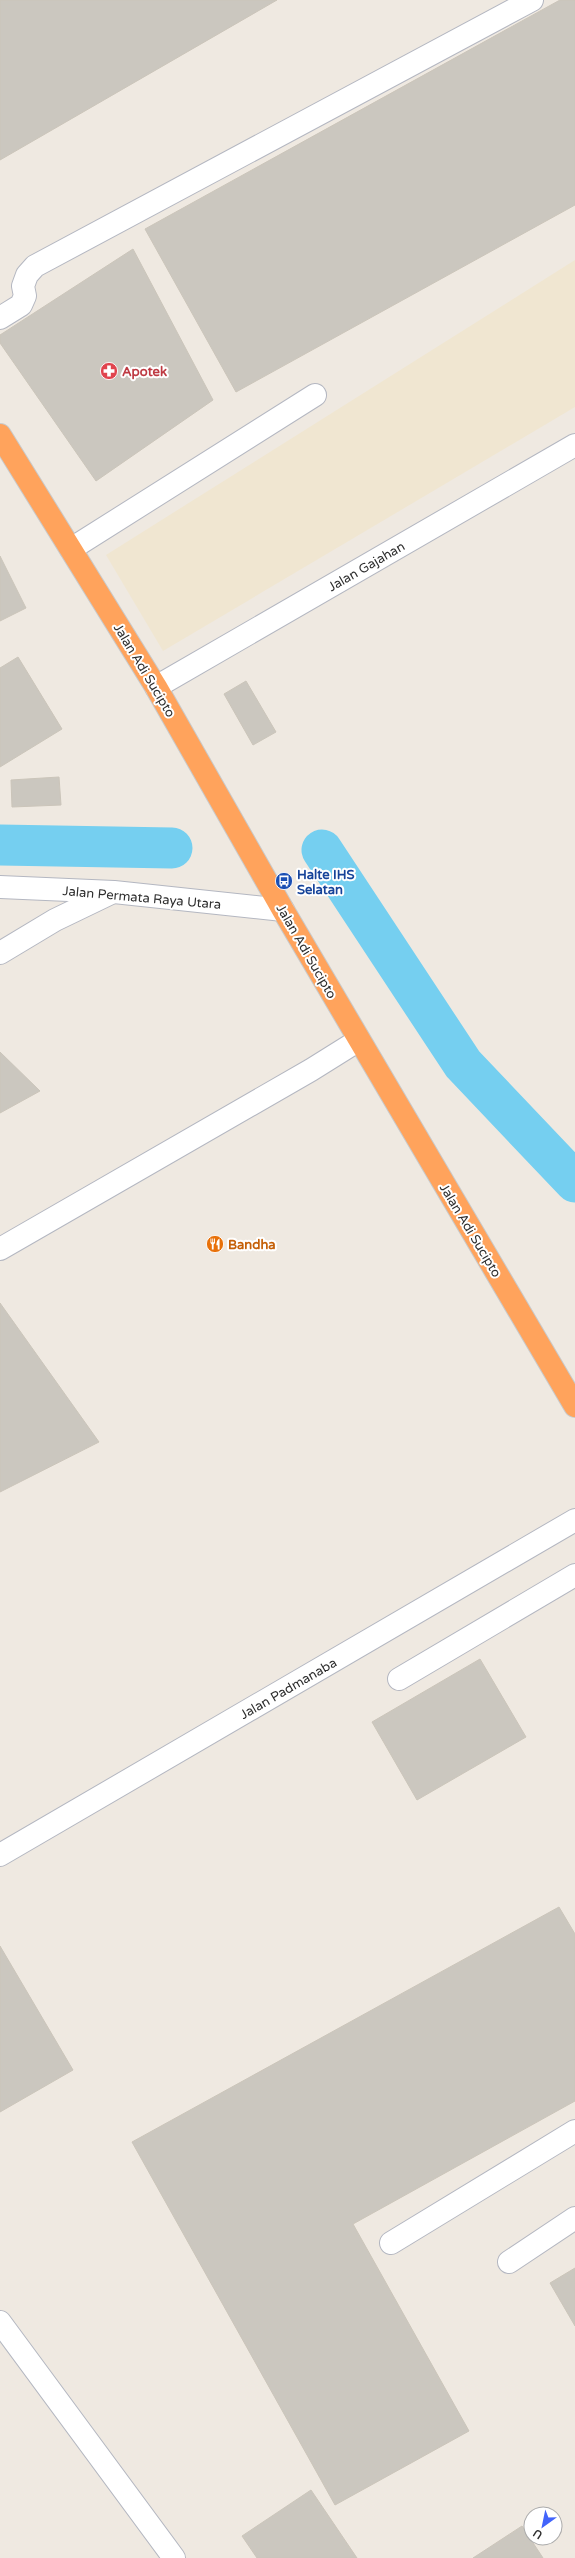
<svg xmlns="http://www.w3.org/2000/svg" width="575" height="2558" font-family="'Varela Round',sans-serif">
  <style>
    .education { fill: #f0e6d1 }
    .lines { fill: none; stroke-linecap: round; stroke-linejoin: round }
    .canal { stroke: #75cff0; stroke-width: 41 }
    .building { fill: #cbc7bf; stroke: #cbc5ba }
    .minor-casing { stroke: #b4b7c1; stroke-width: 24 }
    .highway-casing { stroke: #c9c9c9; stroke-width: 24 }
    .minor { stroke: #fff; stroke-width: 22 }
    .highway { stroke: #ffa35c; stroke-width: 22 }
    .labels { text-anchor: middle; stroke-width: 4; stroke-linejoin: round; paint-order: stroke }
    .health-label { font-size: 13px; font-weight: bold; fill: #be3a42; stroke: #fff; text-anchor: start }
    .street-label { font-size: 13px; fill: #2e2e2e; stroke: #fff }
    .transit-label { font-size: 13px; font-weight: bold; fill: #164399; stroke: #fff; text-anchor: start }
    .food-label { font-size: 13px; font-weight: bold; fill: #c56008; stroke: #fff; text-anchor: start }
  </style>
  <rect width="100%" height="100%" fill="#efe9e1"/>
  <polygon class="education" points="575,260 575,407 163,651 106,555"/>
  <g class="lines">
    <g class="canal">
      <polyline points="0,845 172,848"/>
      <polyline points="322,850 463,1064 575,1182"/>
    </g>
  </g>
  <g class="building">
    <polygon points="0,0 277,0 0,160"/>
    <polygon points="560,0 575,0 575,205 236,392 145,229"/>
    <polygon points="133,249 213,400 96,481 0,343 0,335"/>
    <polygon points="0,556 26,608 0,621"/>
    <polygon points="18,657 62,729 0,767 0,668"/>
    <polygon points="246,681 276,732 253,745 224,694"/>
    <polygon points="59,777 61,805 12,807 11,780"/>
    <polygon points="0,1052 40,1091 0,1113"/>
    <polygon points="0,1303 99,1442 0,1492"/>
    <polygon points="480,1659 526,1737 417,1800 372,1722"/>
    <polygon points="559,1907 575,1934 575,2101 353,2224 469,2431 335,2505 132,2142"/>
    <polygon points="0,1946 73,2070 0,2112"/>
    <polygon points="575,2268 575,2326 550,2283"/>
    <polygon points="311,2490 357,2558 257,2558 242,2536"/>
    <polygon points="522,2526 543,2558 473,2558"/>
  </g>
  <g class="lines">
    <defs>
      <g id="minor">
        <polyline points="0,318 21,305 25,296 23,286 27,275 35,266 532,0"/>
        <polyline points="71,549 315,395"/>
        <polyline points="156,687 575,445"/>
        <polyline points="0,887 114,892 283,910"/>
        <polyline points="0,953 55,920 111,893"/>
        <polyline points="0,1249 311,1070 359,1040"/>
        <polyline points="399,1679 575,1575"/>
        <polyline points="0,1855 575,1520"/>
        <polyline points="391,2243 575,2131"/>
        <polyline points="509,2262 575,2218"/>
        <polyline points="0,2322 174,2558"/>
      </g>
      <polyline id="highway" points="0,435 156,687 283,910 575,1406"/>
    </defs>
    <use href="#minor" class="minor-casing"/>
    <use href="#highway" class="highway-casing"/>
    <use href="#minor" class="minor"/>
    <use href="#highway" class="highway"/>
  </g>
  <defs>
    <symbol id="pharmacy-disc" viewBox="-11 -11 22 22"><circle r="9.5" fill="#e0444e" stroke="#fff"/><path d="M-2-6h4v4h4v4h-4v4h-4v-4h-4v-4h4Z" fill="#fff"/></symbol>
    <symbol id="bus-disc" viewBox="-11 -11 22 22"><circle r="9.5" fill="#1a4fb4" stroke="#fff"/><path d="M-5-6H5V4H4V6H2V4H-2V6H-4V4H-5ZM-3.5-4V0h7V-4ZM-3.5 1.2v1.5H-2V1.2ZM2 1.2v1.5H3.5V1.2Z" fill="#fff"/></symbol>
    <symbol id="restaurant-disc" viewBox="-11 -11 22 22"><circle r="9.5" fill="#e8710a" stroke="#fff"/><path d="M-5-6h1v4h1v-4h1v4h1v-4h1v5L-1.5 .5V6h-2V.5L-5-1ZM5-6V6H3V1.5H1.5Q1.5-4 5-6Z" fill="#fff"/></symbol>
  </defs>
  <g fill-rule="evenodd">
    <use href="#pharmacy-disc" x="99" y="361" width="20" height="20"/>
    <use href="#bus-disc" x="274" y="871" width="20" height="20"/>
    <use href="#restaurant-disc" x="205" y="1234" width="20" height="20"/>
  </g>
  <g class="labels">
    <g class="health-label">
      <text x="122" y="376">Apotek</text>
    </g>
    <g class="street-label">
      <text transform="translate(366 566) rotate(-30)" y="5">Jalan Gajahan</text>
      <text transform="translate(145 670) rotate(59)" y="5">Jalan Adi Sucipto</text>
      <text transform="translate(142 897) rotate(5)" y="5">Jalan Permata Raya Utara</text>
      <text transform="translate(307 951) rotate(60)" y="5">Jalan Adi Sucipto</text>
      <text transform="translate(471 1230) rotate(59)" y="5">Jalan Adi Sucipto</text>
      <text transform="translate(288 1688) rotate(-30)" y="5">Jalan Padmanaba</text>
    </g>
    <g class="transit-label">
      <text x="297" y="879">Halte IHS<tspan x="297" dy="15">Selatan</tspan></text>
    </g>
    <g class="food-label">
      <text x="228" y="1249">Bandha</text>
    </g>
  </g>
  <g transform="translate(543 2526) rotate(213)"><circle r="19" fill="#ffffff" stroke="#ababab"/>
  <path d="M0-3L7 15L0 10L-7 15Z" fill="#4264fb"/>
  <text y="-6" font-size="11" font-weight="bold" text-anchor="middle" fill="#2e2e2e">U</text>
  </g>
</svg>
